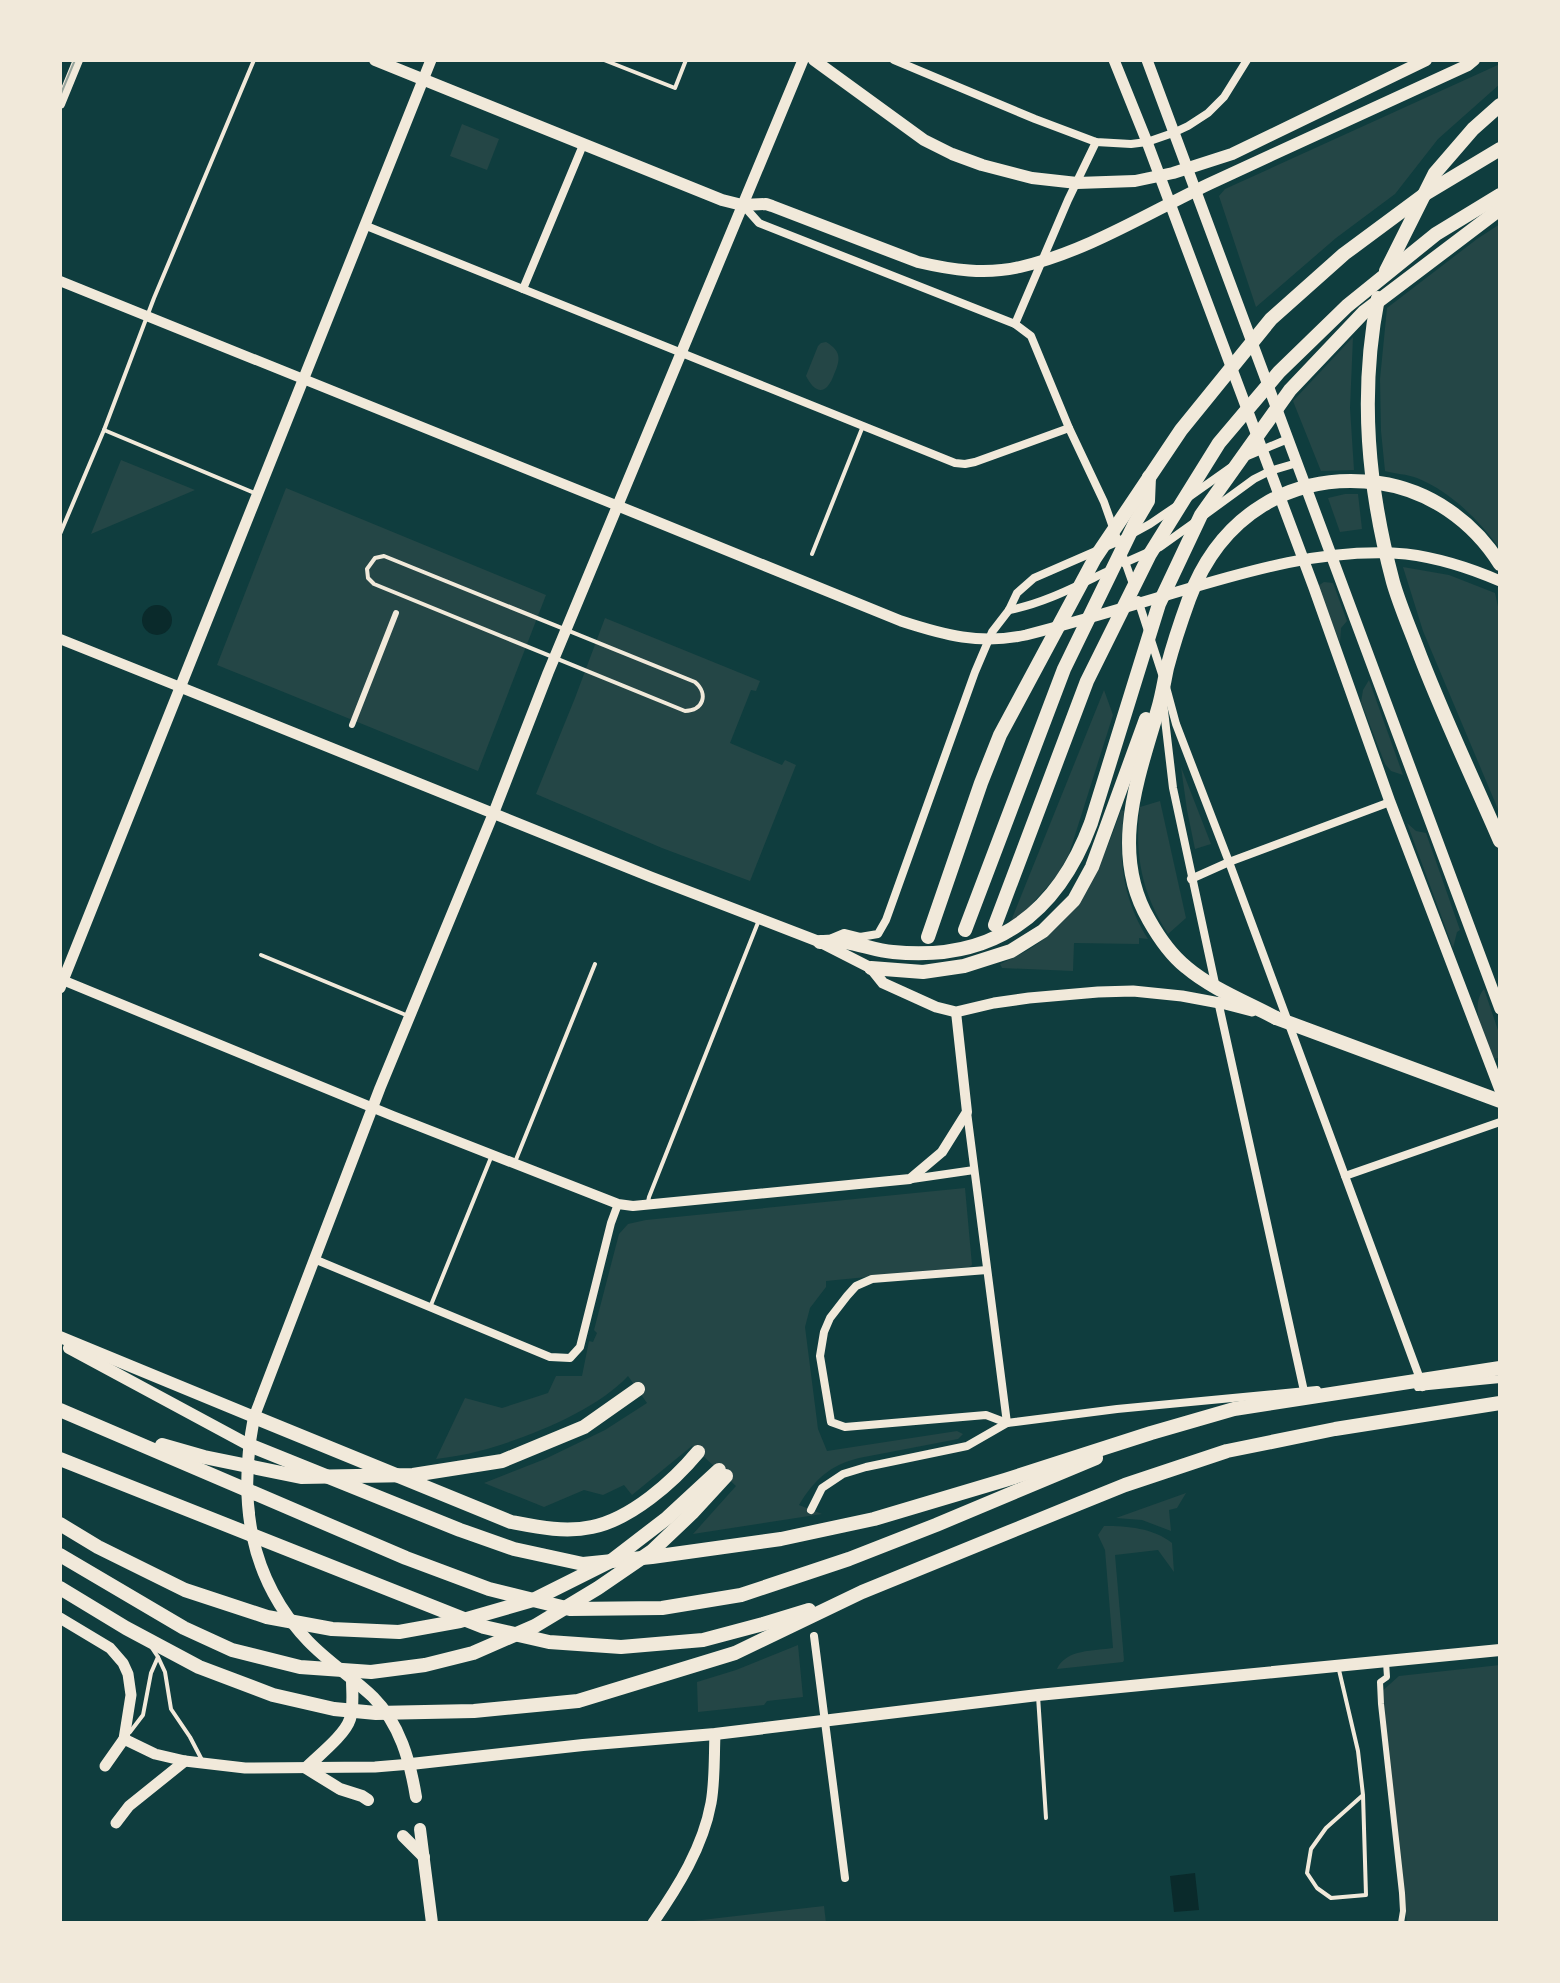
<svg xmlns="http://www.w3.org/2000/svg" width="1560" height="1983" font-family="'Fira Sans',sans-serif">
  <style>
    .green { fill: #244646 }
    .water { fill: #0a2a2b }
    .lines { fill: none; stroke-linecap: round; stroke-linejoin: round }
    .service { stroke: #f1e9da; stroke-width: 4 }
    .pedestrian { stroke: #f1e9da; stroke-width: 6 }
    .minor { stroke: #f1e9da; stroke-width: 8 }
    .tertiary { stroke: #f1e9da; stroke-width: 10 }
    .secondary { stroke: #f1e9da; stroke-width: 11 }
    .primary { stroke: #f1e9da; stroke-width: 12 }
    .trunk { stroke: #f1e9da; stroke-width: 14 }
    .motorway { stroke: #f1e9da; stroke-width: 14 }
    .tram { stroke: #97a49c; stroke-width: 2 }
  </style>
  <rect width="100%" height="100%" fill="#0f3d3e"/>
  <g class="green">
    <polygon points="1500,64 1500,84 1438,139 1395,194 1336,238 1256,307 1219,196 1225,189"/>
    <polygon points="462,124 499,139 487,170 450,156"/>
    <path d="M 1500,224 L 1500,549 C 1479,520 1451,492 1417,478 C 1407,474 1395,474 1385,471 L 1381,431 L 1380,379 L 1387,308 L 1477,239 Z"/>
    <polygon points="1353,337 1350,408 1354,470 1321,471 1293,401"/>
    <path d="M 826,342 C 843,352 840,361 833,377 C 825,396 815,393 806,376 L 818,346 L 821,343 Z"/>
    <polygon points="121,460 195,490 91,534"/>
    <polygon points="286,488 546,595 478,771 217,665"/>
    <polygon points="1345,494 1358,494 1362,529 1340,532 1328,498"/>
    <polygon points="1403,567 1449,575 1495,593 1500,616 1500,814 1423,631"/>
    <polygon points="1324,582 1333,583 1347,621 1341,628 1340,643 1318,586"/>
    <polygon points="605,618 760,681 756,691 751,690 730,743 782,765 785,760 796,765 750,881 662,848 536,794 575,698"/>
    <polygon points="1369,680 1403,775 1391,771 1385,764 1361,702 1363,690"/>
    <polygon points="1104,690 1113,715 1069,854 1056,877 1021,916 1011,921"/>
    <polygon points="1181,767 1211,844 1195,849 1187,810"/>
    <path d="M 1160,801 L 1186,918 L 1168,934 C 1142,894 1134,855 1140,807 Z"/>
    <path d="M 1121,810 L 1124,811 C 1118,858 1122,898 1148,939 L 1139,938 L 1139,944 L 1074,943 L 1073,971 L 1002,968 L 1000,964 C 1009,960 1019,955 1028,950 C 1080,919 1102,864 1121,810 Z"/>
    <polygon points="1407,823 1416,831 1426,833 1460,930 1457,932 1453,948"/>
    <path d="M 1484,989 L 1500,1036 L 1500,1057 L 1494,1059 C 1486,1039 1468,1008 1484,989 Z"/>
    <path d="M 965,1188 L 972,1265 L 969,1267 L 826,1281 L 826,1287 L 810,1308 L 805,1327 L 818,1429 L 827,1451 L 957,1431 L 963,1434 L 958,1439 L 859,1458 C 830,1465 814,1480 799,1505 L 822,1514 L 693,1534 L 736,1486 L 692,1446 L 632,1495 L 624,1485 L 603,1495 L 584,1490 L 544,1507 L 484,1483 L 545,1459 L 605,1430 L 647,1403 L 628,1376 C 596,1411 525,1439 479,1451 C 465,1455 450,1457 436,1459 L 465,1398 L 502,1408 L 548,1393 L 556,1376 L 582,1376 L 589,1341 L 593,1342 L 597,1333 L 594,1330 L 619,1234 L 628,1224 L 646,1220 Z"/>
    <polygon points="1186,1493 1177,1508 1169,1510 1171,1531 1142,1520 1116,1518"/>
    <path d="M 1104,1526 C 1128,1526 1153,1528 1172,1543 L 1174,1572 L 1158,1550 L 1115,1555 L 1124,1660 L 1123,1662 L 1057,1669 C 1066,1649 1094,1651 1113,1648 L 1105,1550 L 1098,1535 Z"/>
    <polygon points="798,1645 803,1697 767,1701 764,1705 698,1712 697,1682 736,1670"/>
    <polygon points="1500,1665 1500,1923 1407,1923 1390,1787 1380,1693 1399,1676"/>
    <polygon points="824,1906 826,1923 691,1923 693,1921"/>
  </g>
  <g class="water">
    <circle cx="157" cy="620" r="15"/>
    <polygon points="1195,1873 1199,1910 1174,1912 1170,1876"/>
  </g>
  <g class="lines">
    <g class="service">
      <polyline points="604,60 675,88 686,60"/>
      <polyline points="104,430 257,494"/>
      <polyline points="60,534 104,430 154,298 254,60"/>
      <polyline points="812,554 863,426"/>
      <path d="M 384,556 L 695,682 C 709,694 703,711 685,711 L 374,584 L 368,578 L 367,569 L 375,558 Z"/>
      <polyline points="261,955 406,1015"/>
      <polyline points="515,1162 595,964"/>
      <polyline points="648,1202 649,1197 759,920"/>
      <polyline points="431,1305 492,1155"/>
      <polyline points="152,1648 158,1657 165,1672 171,1709 190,1737 203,1762"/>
      <polyline points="1339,1670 1358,1751 1363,1795 1366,1895 1331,1898 1317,1888 1307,1873 1311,1849 1326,1828 1363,1795"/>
      <polyline points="1038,1696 1046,1818"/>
      <polyline points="130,1732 143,1715 151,1673 158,1657"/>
    </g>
    <g class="pedestrian">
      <polyline points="352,725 396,613"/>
      <polyline points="1386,1662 1387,1677 1380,1682 1381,1704 1402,1893 1403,1911 1401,1923"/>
    </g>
    <g class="minor">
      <polyline points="894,60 1035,119 1096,142 1131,144 1147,142 1173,133 1188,126 1208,113 1224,97 1247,60"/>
      <polyline points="743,205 759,223 1015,324 1031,336 1069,428 1104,502 1134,587"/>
      <polyline points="364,225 955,463 965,464 975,462 1069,428"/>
      <polyline points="523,289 583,145"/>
      <polyline points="1015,324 1068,200 1096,142"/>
      <polyline points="1245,457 1288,439"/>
      <polyline points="1189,497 1230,468"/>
      <polyline points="1206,514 1254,479 1270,471 1297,463"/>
      <polyline points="1124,563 1160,547 1195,522"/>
      <polyline points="1138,600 1162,674"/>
      <path d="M 1009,610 C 1046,603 1078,585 1112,569"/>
      <polyline points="1166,687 1176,724 1229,862 1423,1387"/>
      <polyline points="1163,702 1173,788 1216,988"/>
      <polyline points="1191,879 1229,862 1390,802"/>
      <polyline points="832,938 844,933 860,937 878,934 886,920 975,672 992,632 1009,610 1017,593 1034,578 1119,541 1150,524 1175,507"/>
      <polyline points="1218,1001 1304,1391"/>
      <polyline points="967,1112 1007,1423"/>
      <polyline points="1345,1176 1500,1122"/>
      <polyline points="912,1179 974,1170"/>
      <polyline points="314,1259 550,1357 570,1358 580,1347 611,1223 618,1204"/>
      <polyline points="987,1270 872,1279 856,1286 847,1296 830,1318 824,1332 820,1356 831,1422 845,1427 986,1415 1007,1423 1117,1409 1317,1390"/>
      <polyline points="1418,1387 1500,1379"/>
      <polyline points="811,1510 822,1488 843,1474 866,1467 967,1446 1007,1423"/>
      <polyline points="814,1636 845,1878"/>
    </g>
    <g class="tertiary">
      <polyline points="60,104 78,60"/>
      <polyline points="60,281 618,506"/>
      <polyline points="60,639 180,687"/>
      <polyline points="60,979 393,1116 618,1204 633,1206 910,1179 942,1152 967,1112 956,1012"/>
    </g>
    <g class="secondary">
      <polyline points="1114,60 1147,142 1314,588 1390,802 1500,1090"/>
      <polyline points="1147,60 1500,1009"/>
      <path d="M 618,506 L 901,621 C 944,635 980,645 1026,635 C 1073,623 1120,609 1167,595 C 1244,572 1325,547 1406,554 C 1439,558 1470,568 1500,581"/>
      <polyline points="180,687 651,877 820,942 871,968 883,983 936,1007 956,1012 994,1003 1029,998 1098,992 1133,991 1182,996 1225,1004 1252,1011"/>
      <polyline points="60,988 431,60"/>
      <polyline points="254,1417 380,1088 494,812 548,673 803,60"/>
      <polyline points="60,1618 110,1648 123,1663 128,1674 131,1695 124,1739 105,1766"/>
      <polyline points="124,1739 155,1754 185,1761 245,1768 375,1767 411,1764"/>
      <polyline points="116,1823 129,1806 185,1761"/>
      <path d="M 653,1923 C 678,1887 703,1847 711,1803 C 715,1781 714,1757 715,1734"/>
    </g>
    <g class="primary">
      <path d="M 375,60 L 722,200 L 742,205 L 766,204 L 772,206 L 918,262 C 952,270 986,275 1020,267 C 1086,252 1148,213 1209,184 C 1295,144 1381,105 1468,65 L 1474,60"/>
      <polyline points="814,60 924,140 952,154 982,165 1032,178 1077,183 1135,181 1173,173 1232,154 1426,60"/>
      <path d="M 60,1337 L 254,1417 C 238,1500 248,1577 308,1641 C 328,1662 352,1677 373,1697 C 400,1724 410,1761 416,1797"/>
      <polyline points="69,1348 249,1445"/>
      <path d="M 352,1680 C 352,1693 354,1706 350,1719 C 345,1735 319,1755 306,1768 L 340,1789 L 362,1796 L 368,1800"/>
      <polyline points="411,1764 583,1745 715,1734 1038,1695 1500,1650"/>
      <polyline points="420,1829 432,1923"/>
      <polyline points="403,1836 424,1857"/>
    </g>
    <polyline class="trunk" points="1276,1018 1500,1101"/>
    <g class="motorway">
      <polyline points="1386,271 1435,173 1473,129 1500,105"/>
      <path d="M 1378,298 C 1359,395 1368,488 1393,582 C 1399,603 1408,624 1416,645 C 1441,712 1472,776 1500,841"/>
      <polyline points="995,925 1087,681 1150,554 1219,443 1279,372 1347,306 1436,234 1500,195"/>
      <polyline points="965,930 1064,669 1135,523 1148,501 1149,477"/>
      <polyline points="928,937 981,783 1000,735 1095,558 1181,430 1271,319 1344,254 1425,194 1500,149"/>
      <path d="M 820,942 C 828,942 836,941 844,942 C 861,944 876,951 893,952 C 993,962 1057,915 1091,823 L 1159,604 L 1201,515 L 1290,390 L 1364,312 L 1500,209"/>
      <polyline points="871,968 923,972 964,966 1011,951 1043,931 1074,900 1092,867 1146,719"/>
      <path d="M 1276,1018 C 1246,1002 1212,989 1186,967 C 1171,955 1158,936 1149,920 C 1109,852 1138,778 1158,709 C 1162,696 1164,682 1167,668 C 1173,645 1181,621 1189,599 C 1220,516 1291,471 1379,483 C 1429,490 1473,521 1500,564"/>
      <polyline points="60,1410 406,1558 489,1589 570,1609 662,1608 741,1595 849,1559 936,1525 1096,1458"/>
      <path d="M 254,1417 L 511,1522 C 537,1527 565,1533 592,1527 C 631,1519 673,1482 698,1452"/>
      <polyline points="162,1445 204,1457 301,1477 413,1475 502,1461 584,1427 638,1389"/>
      <polyline points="249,1445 460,1530 514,1549 583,1564 652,1557 781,1539 874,1519 1005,1480 1151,1433 1234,1409 1500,1368"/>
      <polyline points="60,1459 484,1627 549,1642 621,1647 703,1640 763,1624 809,1610"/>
      <polyline points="60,1524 98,1547 185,1590 267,1617 332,1629 399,1632 460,1621 533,1600 611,1561 667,1518 719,1470"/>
      <polyline points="60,1555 184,1628 232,1650 300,1667 371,1672 425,1665 473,1653 535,1626 598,1588 652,1551 692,1513 726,1476"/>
      <polyline points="60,1588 126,1628 199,1667 273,1695 334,1709 376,1713 474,1711 578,1701 735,1653 862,1592 1078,1504 1125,1485 1227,1451 1335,1429 1500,1403"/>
    </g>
    <polyline class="tram" points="60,96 75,60"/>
  </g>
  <rect width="1560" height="1983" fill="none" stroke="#f1e9da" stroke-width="124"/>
</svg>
